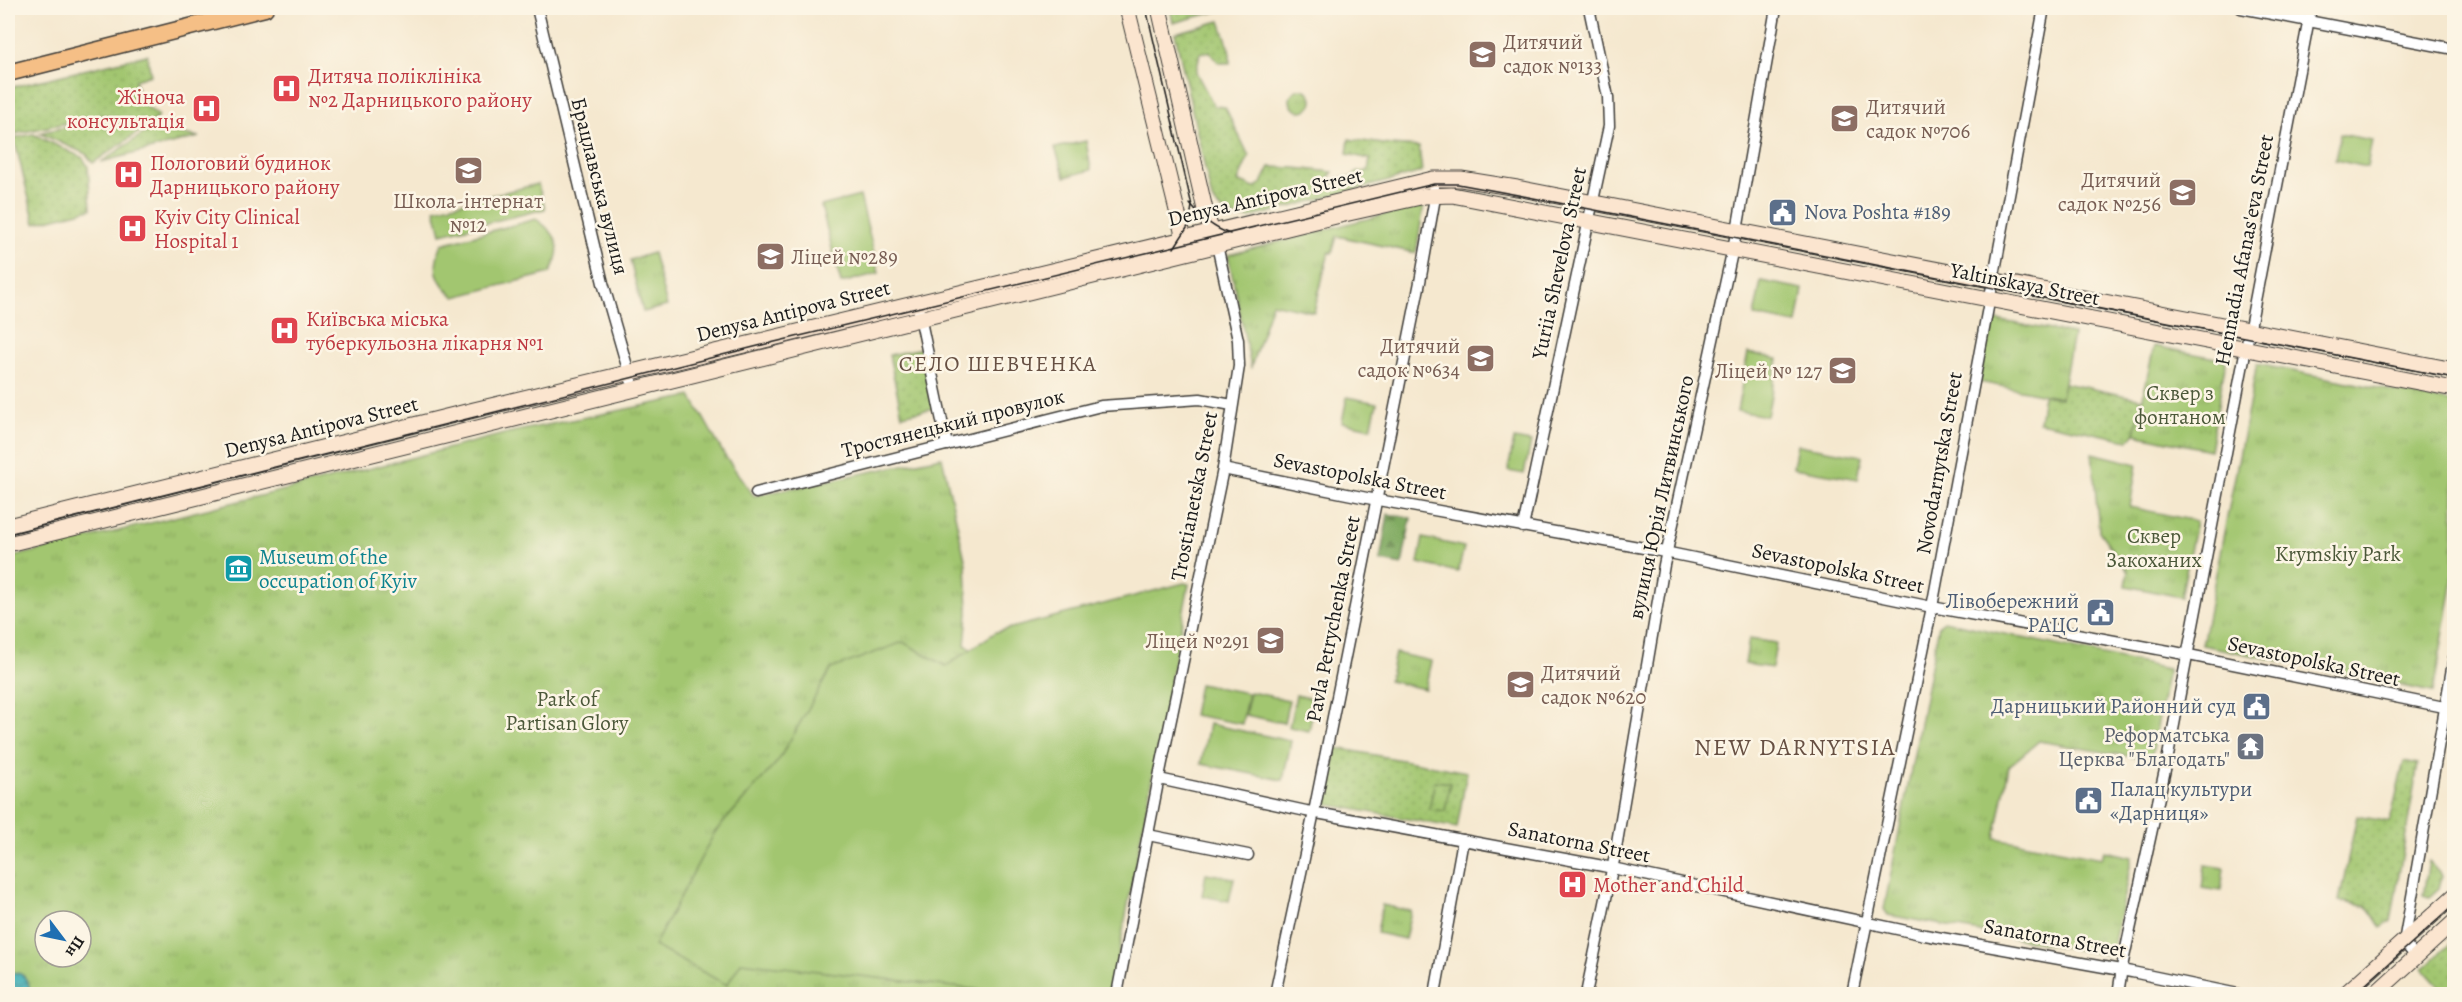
<svg xmlns="http://www.w3.org/2000/svg" width="2462" height="1002" font-family="Alegreya,serif">
  <style>
    .grass { fill: url(#grass-dots); stroke: #5f7146; stroke-width: 1.5 }
    .forest { fill: url(#forest-firs); stroke: #4e643f; stroke-width: 1.5 }
    .park { fill: url(#park-tufts); stroke: #5f7146; stroke-width: 1.5; fill-rule: evenodd }
    .pitch { fill: #a2c670; stroke: #5f7146; stroke-width: 1.5 }
    .water { fill: url(#water-waves); stroke: #2b6468; stroke-width: 1.5 }
    .lines { fill: none; stroke-linecap: round; stroke-linejoin: round }
    .street-casing { stroke: #3d3b37; stroke-width: 13 }
    .secondary-casing { stroke: #3d3b37; stroke-width: 17 }
    .primary-casing { stroke: #3d3b37; stroke-width: 19 }
    .street { stroke: #fff; stroke-width: 10 }
    .secondary { stroke: #fbe5cf; stroke-width: 15 }
    .primary { stroke: #f5bf86; stroke-width: 16 }
    .tram { stroke: #1c1c1c; stroke-width: 1.5 }
    .labels { text-anchor: middle; stroke-width: 5; stroke-linejoin: round; paint-order: stroke }
    .education-label { font-size: 21px; fill: #785e54; stroke: #fcf5e5; text-anchor: start }
    .health-label { font-size: 21px; fill: #be3a42; stroke: #fcf5e5; text-anchor: start }
    .street-label { font-size: 21px; fill: #1c1c1c; stroke: #fcf5e5 }
    .service-label { font-size: 21px; fill: #4e5e75; stroke: #fcf5e5; text-anchor: start }
    .park-label { font-size: 21px; fill: #4b5839; stroke: #fcf5e5 }
    .culture-label { font-size: 21px; fill: #0d838f; stroke: #fcf5e5; text-anchor: start }
    .worship-label { font-size: 21px; fill: #5b616d; stroke: #fcf5e5; text-anchor: end }
    .neighbourhood-label { font-size: 22px; letter-spacing: 1.5px; fill: #675043; stroke: #fcf5e5 }
    .quarter-label { font-size: 24px; letter-spacing: 1.5px; fill: #675043; stroke: #fcf5e5 }
  </style>
  <defs>
    <pattern id="grass-dots" width="8" height="8" patternUnits="userSpaceOnUse" patternTransform="scale(1.5)"><rect width="8" height="8" fill="#a2c670"/><path d="M2 2h.1M6 6h.1" fill="none" stroke="#8baa60" stroke-width="1.8" stroke-linecap="round"/></pattern>
    <pattern id="forest-firs" width="22" height="20" patternUnits="userSpaceOnUse" patternTransform="scale(1.5)"><rect width="22" height="20" fill="#81ab62"/><path d="M5 1l3.5 6h-7zM16 11l3.5 6h-7z" fill="#698a50"/></pattern>
    <pattern id="park-tufts" width="24" height="20" patternUnits="userSpaceOnUse" patternTransform="scale(1.5)"><rect width="24" height="20" fill="#a2c670"/><path d="M3 7l-1-3M5 7V3M7 7l1-3M15 17l-1-3M17 17v-4M19 17l1-3" fill="none" stroke="#8baa60"/></pattern>
    <pattern id="water-waves" width="16" height="10" patternUnits="userSpaceOnUse" patternTransform="scale(1.5)"><rect width="16" height="10" fill="#3aacb4"/><path d="M0 5q4-4 8 0t8 0" fill="none" stroke="#308b92"/></pattern>
  </defs>
  <rect width="100%" height="100%" fill="#fcf5e5"/>
  <filter id="ink" filterUnits="userSpaceOnUse"><feTurbulence type="fractalNoise" baseFrequency=".0167" numOctaves="2"/><feDisplacementMap in="SourceGraphic" scale="12" xChannelSelector="R" yChannelSelector="G"/><feConvolveMatrix kernelMatrix="1 2 1 2 8 2 1 2 1" color-interpolation-filters="sRGB"/></filter>
  <filter id="wash" filterUnits="userSpaceOnUse"><feTurbulence type="fractalNoise" baseFrequency=".008" numOctaves="4" result="noise"/><feDisplacementMap in="SourceGraphic" scale="24" xChannelSelector="R" yChannelSelector="G"/><feGaussianBlur stdDeviation="1.35" result="paint"/><feColorMatrix in="noise" values="0 0 0 0 0 0 0 0 0 0 0 0 0 0 0 0 0 1.4 0 .05"/><feComposite in="paint" operator="in"/></filter>
  <g filter="url(#wash)">
    <rect width="100%" height="100%" fill="#f5e8cf"/>
    <g class="grass">
      <polygon points="1170,8 1229,8 1173,23"/>
      <path d="M 1220,21 L 1230,50 L 1230,63 L 1219,63 L 1210,52 L 1200,53 L 1196,72 L 1214,106 L 1225,107 L 1249,156 L 1238,181 L 1254,188 L 1262,183 L 1270,167 L 1295,168 L 1333,172 L 1326,181 L 1331,184 L 1338,178 L 1352,177 L 1358,172 L 1368,171 L 1370,159 L 1347,154 L 1349,139 L 1390,145 L 1419,147 L 1422,172 L 1249,218 C 1233,218 1222,213 1212,200 L 1175,33 Z"/>
      <polygon points="147,55 151,75 135,80 140,102 159,116 150,125 103,115 14,134 8,106 8,88"/>
      <polygon points="103,119 143,129 93,163 86,154 39,133"/>
      <polygon points="152,128 199,137 101,162"/>
      <polygon points="33,134 83,158 88,167 91,209 35,223 14,138"/>
      <polygon points="922,348 935,408 902,415 889,355"/>
      <polygon points="2064,383 2143,399 2135,434 2128,440 2039,422 2043,395 2061,398"/>
      <polygon points="1337,748 1467,772 1457,828 1325,804"/>
      <polygon points="2404,761 2418,764 2391,921 2381,928 2368,907 2339,901 2357,816 2390,822"/>
      <polygon points="2429,862 2442,876 2439,888 2429,897 2423,895"/>
      <polygon points="2454,940 2454,994 2446,994 2423,969"/>
    </g>
    <polygon class="forest" points="1388,514 1411,518 1402,565 1380,561"/>
    <g class="park">
      <circle cx="1301" cy="100" r="11"/>
      <polygon points="1086,141 1091,170 1065,177 1055,148"/>
      <polygon points="1424,204 1416,253 1337,236 1332,253 1329,252 1314,312 1272,303 1251,367 1228,255"/>
      <polygon points="653,253 667,306 643,312 630,260"/>
      <polygon points="1991,319 2073,334 2061,398 1979,382"/>
      <polygon points="2154,346 2226,360 2210,450 2135,434"/>
      <polygon points="2257,364 2454,403 2454,575 2433,692 2202,645"/>
      <path d="M 691,396 L 725,456 L 754,496 L 942,457 L 966,564 L 968,613 L 965,645 L 972,649 L 1109,994 L 8,994 L 8,558 L 317,482 L 512,432 ZM 45,921 L 81,921 L 81,957 L 45,957 Z"/>
      <polygon points="1347,397 1377,403 1371,428 1342,422"/>
      <polygon points="2092,453 2137,464 2130,507 2196,521 2181,597 2126,586 2128,572 2099,531"/>
      <polygon points="1944,621 2168,669 2151,760 2039,741 2009,766 1995,838 2102,858 2104,851 2132,857 2111,956 1888,915 1884,909 1939,625"/>
      <polygon points="1749,639 1776,643 1772,668 1745,664"/>
      <polygon points="1395,653 1431,661 1425,689 1389,681"/>
      <polygon points="1435,781 1450,783 1445,811 1429,809"/>
      <polygon points="2205,865 2224,868 2221,891 2202,888"/>
      <polygon points="1206,873 1234,878 1229,901 1202,896"/>
      <polygon points="1382,905 1411,911 1405,939 1377,933"/>
    </g>
    <g class="pitch">
      <polygon points="2340,134 2372,140 2367,167 2335,160"/>
      <polygon points="538,184 545,209 441,234 435,209"/>
      <polygon points="860,196 879,273 841,283 821,206"/>
      <path d="M 536,219 C 559,235 564,247 550,273 L 455,297 C 436,282 431,267 442,244 Z"/>
      <polygon points="1761,281 1803,289 1797,324 1754,316"/>
      <polygon points="1748,353 1778,359 1767,416 1737,411"/>
      <polygon points="1514,439 1531,442 1524,474 1508,471"/>
      <polygon points="1797,445 1862,456 1858,479 1793,468"/>
      <polygon points="1423,538 1464,547 1458,572 1418,563"/>
      <polygon points="1184,583 1189,584 1111,994 1014,994 741,962 727,985 654,946 715,832 778,761 831,669 903,642 946,666 996,632"/>
      <polygon points="1199,684 1248,693 1242,724 1193,715"/>
      <polygon points="1250,692 1289,700 1284,723 1245,715"/>
      <polygon points="1296,695 1315,699 1309,731 1289,727"/>
      <polygon points="1209,724 1291,741 1283,780 1201,764"/>
    </g>
    <path class="water" d="M 8,972 C 27,972 26,979 32,994 L 8,994 Z"/>
  </g>
  <g filter="url(#ink)">
    <g class="lines">
      <defs>
        <g id="street">
          <polyline points="537,8 603,283 631,380"/>
          <polyline points="2241,8 2454,49"/>
          <polyline points="917,302 947,445"/>
          <polyline points="1223,469 1367,498 1655,550 1932,607 2174,652 2444,707"/>
          <polyline points="756,493 1101,406 1200,399 1232,405"/>
          <polyline points="1523,527 1609,126 1608,97 1589,8"/>
          <polyline points="1159,779 1306,811 1603,866 1925,935 2132,972 2238,994"/>
          <polyline points="1148,835 1248,855"/>
          <polyline points="2416,957 2404,942 2454,657"/>
          <polyline points="1117,994 1160,772 1223,469 1239,366 1238,340 1217,245"/>
          <polyline points="1275,994 1314,812 1420,282 1434,203 1433,179"/>
          <polyline points="1435,994 1463,840"/>
          <polyline points="1586,994 1614,860 1664,565 1738,225 1776,8"/>
          <polyline points="1852,994 1932,607 2044,8"/>
          <polyline points="2118,994 2123,962 2168,756 2311,8"/>
        </g>
        <g id="secondary">
          <polyline points="1127,8 1186,247"/>
          <polyline points="1159,8 1206,214 1215,241"/>
          <polyline points="8,526 474,410 1433,179 1461,179 1517,188 2454,370"/>
          <polyline points="8,544 1340,215 1425,196 1452,195 2454,389"/>
          <polyline points="2345,994 2454,896"/>
          <polyline points="2375,994 2454,922"/>
        </g>
        <polyline id="primary" points="8,73 265,8"/>
      </defs>
      <use href="#street" class="street-casing"/>
      <use href="#secondary" class="secondary-casing"/>
      <use href="#primary" class="primary-casing"/>
      <use href="#street" class="street"/>
      <use href="#secondary" class="secondary"/>
      <use href="#primary" class="primary"/>
      <g class="tram">
        <polyline points="1146,8 1192,206 1189,225 1174,248"/>
        <path d="M 1190,204 C 1201,218 1213,228 1230,234"/>
        <polyline points="8,534 758,346 1434,184 1458,184 1518,195 2454,378"/>
        <polyline points="2355,994 2454,905"/>
      </g>
    </g>
  </g>
  <defs>
    <symbol id="school-square" viewBox="-11 -11 22 22"><rect x="-9" y="-9" width="18" height="18" rx="4" fill="#8d6e63" stroke="#fcf5e5"/><path d="M0-5L7-2L0 1L-7-2ZM-4 1L0 2.5L4 1V4Q0 6-4 4Z" fill="#fff"/></symbol>
    <symbol id="hospital-square" viewBox="-11 -11 22 22"><rect x="-9" y="-9" width="18" height="18" rx="4" fill="#e0444e" stroke="#fcf5e5"/><path d="M-5-5h3v3.5h4V-5h3V5h-3V1.5h-4V5h-3Z" fill="#fff"/></symbol>
    <symbol id="civic-square" viewBox="-11 -11 22 22"><rect x="-9" y="-9" width="18" height="18" rx="4" fill="#5c6f8a" stroke="#fcf5e5"/><path d="M-.6-6.5H3V-4.5H.6V-3L4-1V1h2V6H-6V1h2V-1L-.6-3ZM-1.2 2.5V6h2.4V2.5Z" fill="#fff"/></symbol>
    <symbol id="museum-square" viewBox="-11 -11 22 22"><rect x="-9" y="-9" width="18" height="18" rx="4" fill="#0f9aa8" stroke="#fcf5e5"/><path d="M0-6L6-3V-2H-6V-3ZM-5-1h2V3h-2ZM-1-1h2V3h-2ZM3-1h2V3H3ZM-6 4H6V6H-6Z" fill="#fff"/></symbol>
    <symbol id="temple-square" viewBox="-11 -11 22 22"><rect x="-9" y="-9" width="18" height="18" rx="4" fill="#6b7280" stroke="#fcf5e5"/><path d="M0-6L5-2H3V0L6.5 2.5H4V6H1.5V3h-3V6H-4V2.5H-6.5L-3 0V-2H-5Z" fill="#fff"/></symbol>
  </defs>
  <g fill-rule="evenodd">
    <use href="#school-square" x="1466" y="38" width="33" height="33"/>
    <use href="#hospital-square" x="270" y="72" width="33" height="33"/>
    <use href="#hospital-square" x="190" y="92" width="33" height="33"/>
    <use href="#school-square" x="1828" y="102" width="33" height="33"/>
    <use href="#school-square" x="452" y="154" width="33" height="33"/>
    <use href="#hospital-square" x="112" y="158" width="33" height="33"/>
    <use href="#school-square" x="2166" y="176" width="33" height="33"/>
    <use href="#civic-square" x="1766" y="196" width="33" height="33"/>
    <use href="#hospital-square" x="116" y="212" width="33" height="33"/>
    <use href="#school-square" x="754" y="240" width="33" height="33"/>
    <use href="#hospital-square" x="268" y="314" width="33" height="33"/>
    <use href="#school-square" x="1464" y="342" width="33" height="33"/>
    <use href="#school-square" x="1826" y="354" width="33" height="33"/>
    <use href="#museum-square" x="222" y="552" width="33" height="33"/>
    <use href="#civic-square" x="2084" y="596" width="33" height="33"/>
    <use href="#school-square" x="1254" y="624" width="33" height="33"/>
    <use href="#school-square" x="1504" y="668" width="33" height="33"/>
    <use href="#civic-square" x="2240" y="690" width="33" height="33"/>
    <use href="#temple-square" x="2234" y="730" width="33" height="33"/>
    <use href="#civic-square" x="2072" y="784" width="33" height="33"/>
    <use href="#hospital-square" x="1556" y="868" width="33" height="33"/>
  </g>
  <g class="labels">
    <g class="education-label">
      <text x="1503" y="49">Дитячий<tspan x="1503" dy="24">садок №133</tspan></text>
      <text x="1866" y="114">Дитячий<tspan x="1866" dy="24">садок №706</tspan></text>
      <text x="2161" y="187" text-anchor="end">Дитячий<tspan x="2161" dy="24">садок №256</tspan></text>
      <text x="468" y="208" text-anchor="middle">Школа-інтернат<tspan x="468" dy="24">№12</tspan></text>
      <text x="791" y="264">Ліцей №289</text>
      <text x="1460" y="353" text-anchor="end">Дитячий<tspan x="1460" dy="24">садок №634</tspan></text>
      <text x="1822" y="378" text-anchor="end">Ліцей № 127</text>
      <text x="1249" y="648" text-anchor="end">Ліцей №291</text>
      <text x="1541" y="680">Дитячий<tspan x="1541" dy="24">садок №620</tspan></text>
    </g>
    <g class="health-label">
      <text x="308" y="83">Дитяча поліклініка<tspan x="308" dy="24">№2 Дарницького району</tspan></text>
      <text x="185" y="104" text-anchor="end">Жіноча<tspan x="185" dy="24">консультація</tspan></text>
      <text x="150" y="170">Пологовий будинок<tspan x="150" dy="24">Дарницького району</tspan></text>
      <text x="154" y="224">Kyiv City Clinical<tspan x="154" dy="24">Hospital 1</tspan></text>
      <text x="306" y="326">Київська міська<tspan x="306" dy="24">туберкульозна лікарня №1</tspan></text>
      <text x="1593" y="892">Mother and Child</text>
    </g>
    <g class="street-label">
      <text transform="translate(600 186) rotate(76)" y="7">Брацлавська вулиця</text>
      <text transform="translate(1265 197) rotate(-13)" y="7">Denysa Antipova Street</text>
      <text transform="translate(2244 250) rotate(-79)" y="7">Hennadia Afanas'eva Street</text>
      <text transform="translate(1559 263) rotate(-78)" y="7">Yuriia Shevelova Street</text>
      <text transform="translate(2025 284) rotate(11)" y="7">Yaltinskaya Street</text>
      <text transform="translate(793 311) rotate(-14)" y="7">Denysa Antipova Street</text>
      <text transform="translate(953 423) rotate(-14)" y="7">Тростянецький провулок</text>
      <text transform="translate(321 427) rotate(-14)" y="7">Denysa Antipova Street</text>
      <text transform="translate(1939 463) rotate(-80)" y="7">Novodarnytska Street</text>
      <text transform="translate(1360 476) rotate(11)" y="7">Sevastopolska Street</text>
      <text transform="translate(1194 496) rotate(-79)" y="7">Trostianetska Street</text>
      <text transform="translate(1661 497) rotate(-78)" y="7">вулиця Юрія Литвинського</text>
      <text transform="translate(1838 568) rotate(12)" y="7">Sevastopolska Street</text>
      <text transform="translate(1333 619) rotate(-79)" y="7">Pavla Petrychenka Street</text>
      <text transform="translate(2314 661) rotate(12)" y="7">Sevastopolska Street</text>
      <text transform="translate(1579 842) rotate(11)" y="7">Sanatorna Street</text>
      <text transform="translate(2055 938) rotate(10)" y="7">Sanatorna Street</text>
    </g>
    <g class="service-label">
      <text x="1804" y="219">Nova Poshta #189</text>
      <text x="2079" y="608" text-anchor="end">Лівобережний<tspan x="2079" dy="24">РАЦС</tspan></text>
      <text x="2236" y="713" text-anchor="end">Дарницький Районний суд</text>
      <text x="2110" y="796">Палац культури<tspan x="2110" dy="24">«Дарниця»</tspan></text>
    </g>
    <g class="park-label">
      <text x="2180" y="400">Сквер з<tspan x="2180" dy="24">фонтаном</tspan></text>
      <text x="2154" y="543">Сквер<tspan x="2154" dy="24">Закоханих</tspan></text>
      <text x="2338" y="561">Krymskiy Park</text>
      <text x="567" y="706">Park of<tspan x="567" dy="24">Partisan Glory</tspan></text>
    </g>
    <g class="culture-label">
      <text x="259" y="564">Museum of the<tspan x="259" dy="24">occupation of Kyiv</tspan></text>
    </g>
    <g class="worship-label">
      <text x="2230" y="742">Реформатська<tspan x="2230" dy="24">Церква "Благодать"</tspan></text>
    </g>
    <g class="neighbourhood-label">
      <text x="998" y="371">СЕЛО ШЕВЧЕНКА</text>
    </g>
    <g class="quarter-label">
      <text x="1795" y="755">NEW DARNYTSIA</text>
    </g>
  </g>
  <rect width="2462" height="1002" fill="none" stroke="#fcf5e5" stroke-width="30"/>
  <g transform="translate(63 939) rotate(122)"><circle r="28" fill="#fcf5e5" stroke="#a29e95" stroke-width="1.5"/>
  <path d="M0-4.5L10 22L0 15L-10 22Z" fill="#1f6fb2"/>
  <text y="-9" font-size="16" font-weight="bold" text-anchor="middle" fill="#1c1c1c">Пн</text>
  </g>
</svg>
